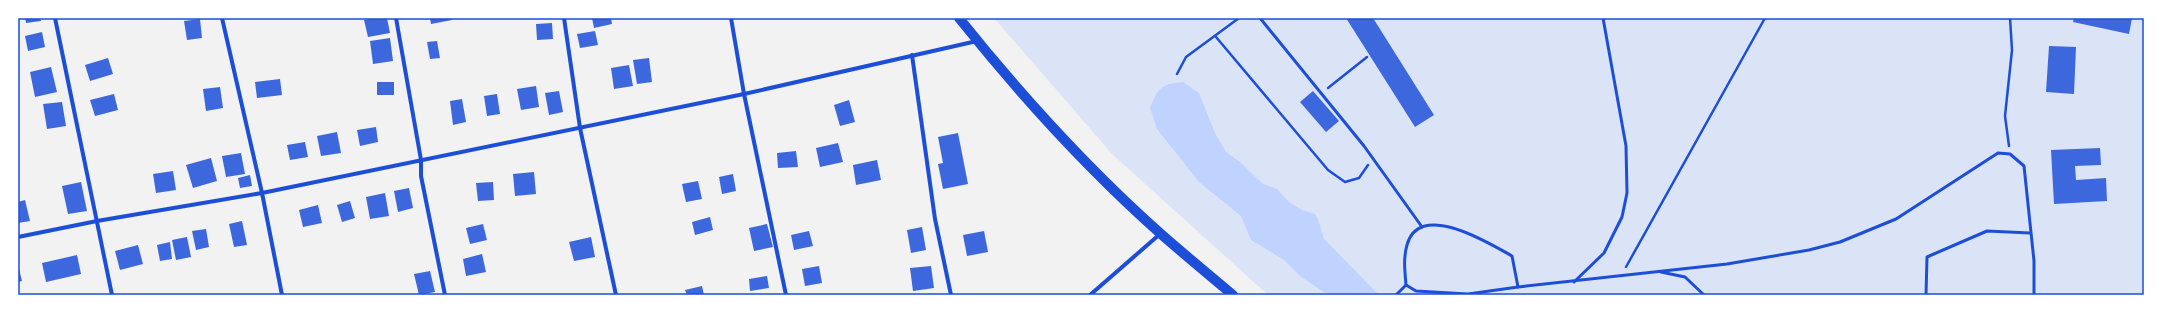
<svg xmlns="http://www.w3.org/2000/svg" width="2162" height="313" font-family="'Asap Condensed',sans-serif">
  <style>
    .green { fill: #dbe4f7 }
    .water { fill: #bfd3fe }
    .building { fill: #3d67dc }
    .lines { fill: none; stroke-linecap: round; stroke-linejoin: round }
    .path { stroke: #1d4ed8; stroke-width: 2.5 }
    .service { stroke: #1d4ed8; stroke-width: 3 }
    .minor { stroke: #1d4ed8; stroke-width: 4 }
    .primary { stroke: #1d4ed8; stroke-width: 10 }
    .neatline { fill: none; stroke: #1d4ed8; stroke-width: 1.5 }
  </style>
  <rect width="100%" height="100%" fill="#f2f2f2"/>
  <polygon class="green" points="994,18 2144,18 2144,295 1268,295 1112,154"/>
  <path class="water" d="M 1183,82 L 1199,93 L 1215,133 L 1226,152 L 1240,162 L 1263,184 L 1277,189 L 1289,202 L 1302,210 L 1315,214 L 1318,219 L 1324,239 L 1379,295 L 1328,295 L 1300,276 L 1284,260 L 1251,240 L 1241,216 L 1199,182 L 1157,129 L 1150,108 C 1158,88 1161,84 1183,82 Z"/>
  <g class="building">
    <polygon points="25,18 40,18 41,21 26,23"/>
    <polygon points="375,18 387,18 390,33 368,37 364,20"/>
    <polygon points="430,18 451,18 452,20 431,24"/>
    <polygon points="592,18 611,18 612,24 594,28"/>
    <polygon points="1346,18 1373,18 1434,115 1415,127"/>
    <polygon points="2074,18 2132,18 2129,34 2073,22"/>
    <polygon points="200,19 202,38 187,40 184,21"/>
    <polygon points="552,23 553,39 537,40 536,24"/>
    <polygon points="595,31 598,45 580,48 577,34"/>
    <polygon points="42,32 45,47 28,51 25,36"/>
    <polygon points="390,38 393,61 373,64 370,41"/>
    <polygon points="437,41 440,58 430,59 427,42"/>
    <polygon points="2049,46 2076,47 2074,94 2046,92"/>
    <polygon points="108,58 113,74 90,81 85,65"/>
    <polygon points="649,58 652,82 637,84 633,60"/>
    <polygon points="629,65 633,86 614,89 611,68"/>
    <polygon points="51,67 57,92 35,97 30,72"/>
    <polygon points="280,79 282,95 257,98 255,82"/>
    <rect x="377" y="82" width="17" height="13"/>
    <polygon points="536,86 539,107 521,110 517,89"/>
    <polygon points="220,87 223,108 206,111 203,89"/>
    <polygon points="559,91 563,112 549,115 545,93"/>
    <polygon points="1313,91 1339,121 1326,132 1300,102"/>
    <polygon points="114,94 118,110 95,116 90,100"/>
    <polygon points="497,94 500,114 487,116 484,96"/>
    <polygon points="462,99 466,122 453,125 450,101"/>
    <polygon points="849,100 855,122 840,126 834,105"/>
    <polygon points="62,102 66,126 47,129 43,104"/>
    <polygon points="376,127 378,142 360,146 357,130"/>
    <polygon points="337,132 341,153 321,156 317,136"/>
    <polygon points="958,133 968,184 943,189 938,164 943,163 938,137"/>
    <polygon points="305,142 308,157 290,160 287,145"/>
    <polygon points="838,143 843,162 820,167 816,148"/>
    <polygon points="2100,148 2101,165 2075,166 2076,180 2106,178 2107,201 2054,204 2051,150"/>
    <polygon points="796,151 798,167 778,168 777,153"/>
    <polygon points="241,153 245,174 226,177 222,156"/>
    <polygon points="211,158 217,181 193,188 186,165"/>
    <polygon points="877,160 881,180 856,185 853,165"/>
    <polygon points="173,171 176,190 156,193 153,174"/>
    <polygon points="534,172 536,194 515,196 513,174"/>
    <polygon points="733,174 736,191 722,194 719,177"/>
    <polygon points="250,175 252,186 240,188 238,178"/>
    <polygon points="698,181 702,199 686,202 682,184"/>
    <polygon points="81,182 87,211 68,214 62,186"/>
    <polygon points="493,182 494,200 478,201 476,183"/>
    <polygon points="409,188 413,208 398,212 394,191"/>
    <polygon points="385,193 389,216 370,219 366,197"/>
    <polygon points="25,200 30,221 18,223 18,202"/>
    <polygon points="350,201 355,218 342,222 337,205"/>
    <polygon points="318,205 322,223 303,227 299,210"/>
    <polygon points="710,217 713,230 695,235 692,222"/>
    <polygon points="242,221 247,245 234,247 229,224"/>
    <polygon points="483,224 487,240 470,244 466,228"/>
    <polygon points="767,224 773,247 754,251 749,228"/>
    <polygon points="922,227 926,250 911,253 907,230"/>
    <polygon points="206,229 209,247 196,250 192,231"/>
    <polygon points="809,231 813,246 794,250 791,235"/>
    <polygon points="984,231 988,252 967,256 963,235"/>
    <polygon points="187,237 191,257 176,260 172,240"/>
    <polygon points="591,237 595,257 574,261 569,242"/>
    <polygon points="170,242 172,259 160,261 157,245"/>
    <polygon points="138,245 143,264 120,270 115,251"/>
    <polygon points="482,254 486,272 466,276 463,259"/>
    <polygon points="77,255 81,274 46,282 42,263"/>
    <polygon points="18,265 22,281 18,282"/>
    <polygon points="819,266 822,283 805,286 802,269"/>
    <polygon points="931,266 934,288 913,291 910,268"/>
    <polygon points="430,271 435,292 419,295 414,274"/>
    <polygon points="767,276 769,288 750,291 749,279"/>
    <polygon points="702,286 704,295 687,295 685,290"/>
  </g>
  <g class="lines">
    <g class="path">
      <polyline points="1216,37 1328,170 1345,182 1359,178 1368,165"/>
      <polyline points="1177,74 1186,57 1239,18"/>
      <polyline points="1328,88 1367,57"/>
      <polyline points="2009,146 2005,116 2012,50 2010,18"/>
      <polyline points="1626,267 1765,18"/>
    </g>
    <g class="service">
      <polyline points="1260,18 1364,146 1422,227"/>
      <polyline points="1661,272 1685,277 1704,295"/>
      <polyline points="1574,282 1604,253 1622,217 1627,193 1626,146 1603,18"/>
      <path d="M 1406,285 C 1405,272 1403,259 1407,245 C 1419,200 1489,243 1512,256 L 1518,287"/>
      <polyline points="1396,295 1406,285 1416,291 1468,294 1518,287 1727,264 1809,250 1840,242 1896,219 1998,153 2010,154 2024,166 2034,261 2034,295"/>
      <polyline points="1926,295 1927,257 1987,231 2030,233"/>
    </g>
    <g class="minor">
      <polyline points="55,18 112,295"/>
      <polyline points="222,18 262,193 282,295"/>
      <polyline points="396,18 421,160 421,176 445,295"/>
      <polyline points="564,18 580,128 616,295"/>
      <polyline points="731,18 744,94 786,295"/>
      <polyline points="912,55 935,219 951,295"/>
      <polyline points="18,237 97,221 262,193 744,94 977,41"/>
      <polyline points="1090,295 1160,234"/>
    </g>
    <path class="primary" d="M 959,18 C 1019,93 1089,170 1161,234 C 1185,255 1209,275 1233,295"/>
  </g>
  <rect width="2162" height="313" fill="none" stroke="#ffffff" stroke-width="38"/>
  <rect x="19" y="19" width="2124" height="275" class="neatline"/>
</svg>
